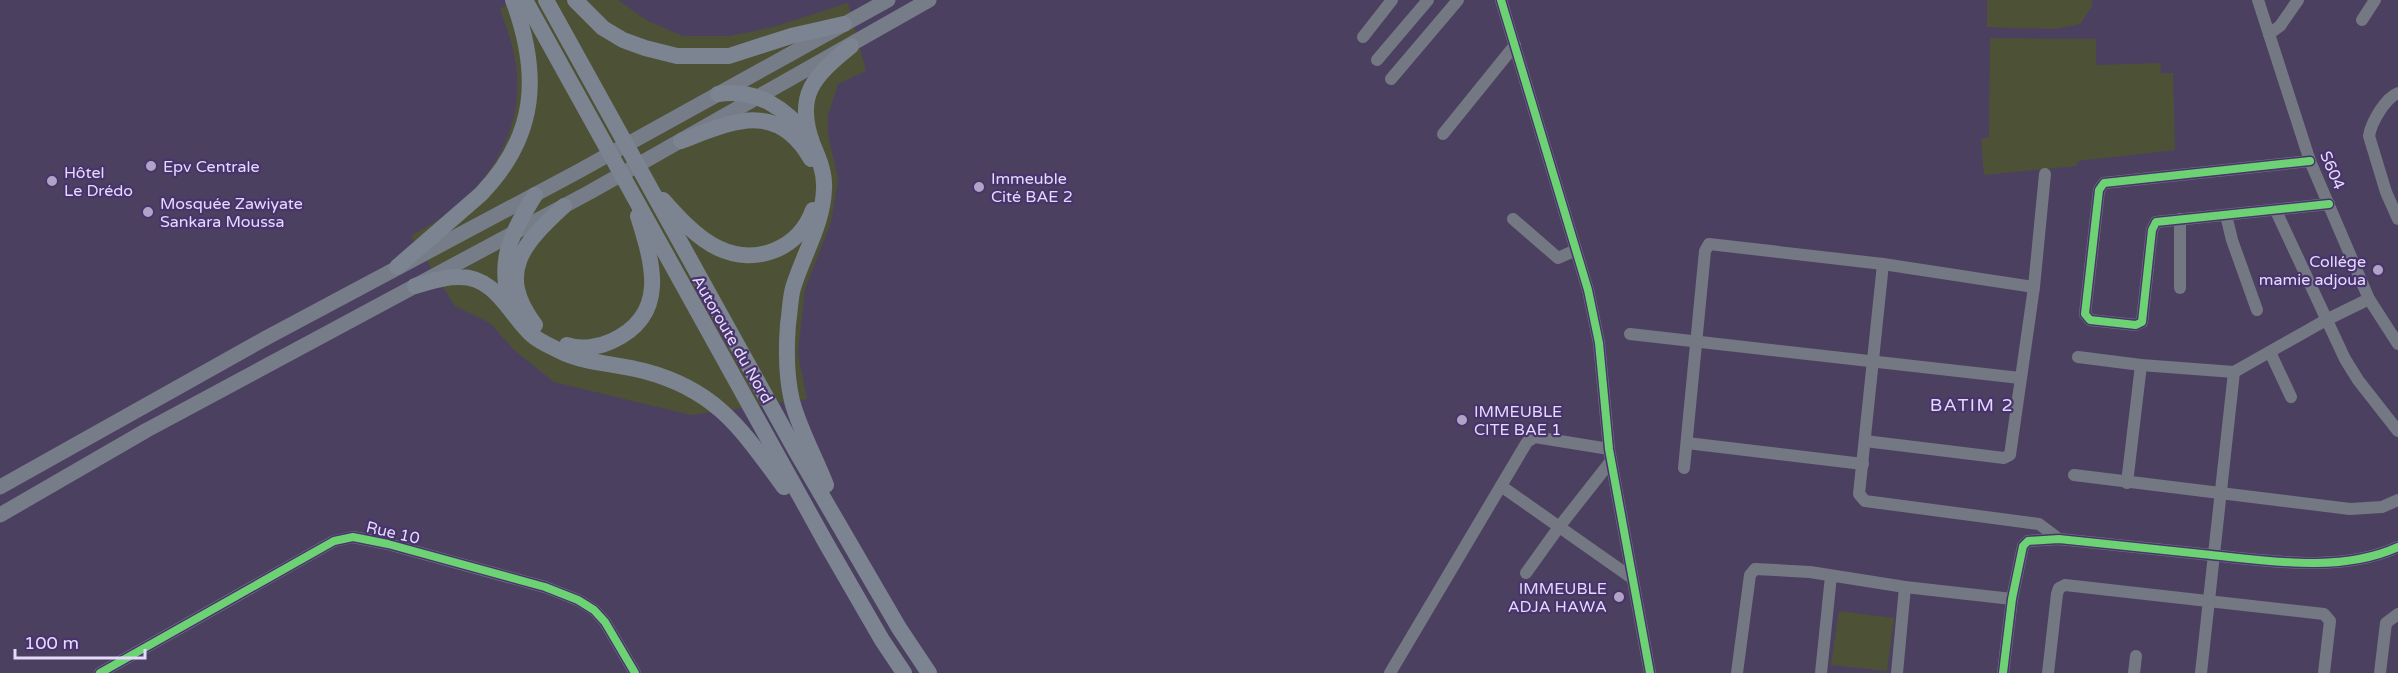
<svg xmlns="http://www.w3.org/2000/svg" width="2398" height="673" font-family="'Varela Round',sans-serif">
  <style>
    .green { fill: #4d5236 }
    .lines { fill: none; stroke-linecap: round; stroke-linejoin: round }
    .minor { stroke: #747883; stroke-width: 12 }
    .major { stroke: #767d89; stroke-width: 15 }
    .highway { stroke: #7b8490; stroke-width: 16 }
    .cycleway-casing { stroke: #49336d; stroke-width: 11 }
    .cycleway { stroke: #6cd273; stroke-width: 8 }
    .poi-dot { fill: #afa4c5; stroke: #49336d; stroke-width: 2 }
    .labels { text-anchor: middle; stroke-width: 4.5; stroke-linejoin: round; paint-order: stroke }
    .poi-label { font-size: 16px; fill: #e4dafc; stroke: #49336d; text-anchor: start }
    .street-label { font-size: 16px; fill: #e4dafc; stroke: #49336d }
    .neighbourhood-label { font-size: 18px; letter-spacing: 1.5px; fill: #e4dafc; stroke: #49336d }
  </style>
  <rect width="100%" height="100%" fill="#4c4060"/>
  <g class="green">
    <path d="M 513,0 L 618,0 L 648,21 L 683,36 L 730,36 L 773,27 L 848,3 L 866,71 L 838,84 L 828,115 L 828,134 L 838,179 L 831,222 L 805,289 L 798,353 L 807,399 L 691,415 L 554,382 L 513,349 L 490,323 L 455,306 L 411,236 C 424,228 438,221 450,211 C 492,179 521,130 517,76 C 516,53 508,31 500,9 Z"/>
    <polygon points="1987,0 2092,0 2092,6 2080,24 2055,29 1987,27"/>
    <polygon points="1990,38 2096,39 2096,65 2161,63 2160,73 2173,73 2175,150 2078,161 2076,166 1984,175 1981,139 1989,137"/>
    <polygon points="1839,611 1894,618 1887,671 1831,665"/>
  </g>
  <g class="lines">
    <g class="minor">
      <polyline points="1501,0 1588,290 1599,343 1609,449 1650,673"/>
      <polyline points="2258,0 2310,161 2369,299 2398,344"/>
      <polyline points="2362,20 2375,0"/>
      <polyline points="2269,34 2280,26 2298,0"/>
      <polyline points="1363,37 1392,0"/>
      <polyline points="1377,60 1428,0"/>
      <polyline points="1391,79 1458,0"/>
      <path d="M 2398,93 C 2385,98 2371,123 2369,136 L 2386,192 L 2398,219"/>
      <polyline points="1443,134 1515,45"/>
      <polyline points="2310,161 2104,183 2099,190 2085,314 2090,320 2136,325 2142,322 2152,230 2156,222 2329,204"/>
      <polyline points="2276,211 2345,359 2358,380 2398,431"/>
      <polyline points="2226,215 2232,240 2257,310"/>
      <polyline points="1513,219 1558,258 1576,250"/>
      <polyline points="2180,219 2180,288"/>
      <polyline points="1883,264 1859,494 1865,501 2039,524 2059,539"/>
      <polyline points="1630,334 2020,378"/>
      <polyline points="2270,352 2291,397"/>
      <polyline points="2078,357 2141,365 2234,372"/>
      <polyline points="1865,441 2004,458 2010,455 2034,287 2045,174"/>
      <polyline points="1687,443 1863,464"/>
      <polyline points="1684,468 1705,251 1709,244 1883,264 2034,287"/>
      <polyline points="2074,475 2350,509 2382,507 2398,500"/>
      <polyline points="2127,483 2141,365"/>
      <polyline points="1501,486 1632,578"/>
      <polyline points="1526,573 1559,527 1611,461"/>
      <polyline points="100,673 334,541 353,537 388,544 545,587 578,600 594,610 605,622 635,673"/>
      <polyline points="1390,673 1527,442 1535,437 1609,449"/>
      <polyline points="1737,673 1750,575 1755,569 1810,572 1905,587 2012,599"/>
      <polyline points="1821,673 1831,576"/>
      <polyline points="1897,673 1905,587"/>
      <path d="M 2003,673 L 2012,599 L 2023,546 L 2028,541 L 2059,539 C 2107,544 2154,549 2202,554 C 2264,560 2339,574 2398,547"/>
      <polyline points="2048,673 2057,594 2059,588 2065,585 2324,614 2330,621 2324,673"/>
      <polyline points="2134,673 2136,656"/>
      <polyline points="2201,673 2234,372 2326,320 2369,299"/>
      <polyline points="2380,673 2386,623 2398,614"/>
    </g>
    <g class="major">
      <polyline points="0,487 266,338 579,171 888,0"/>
      <polyline points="0,515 147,430 590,192 929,0"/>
    </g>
    <g class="highway">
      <polyline points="525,0 826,543 882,640 904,673"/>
      <polyline points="546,0 796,451 899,628 929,673"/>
      <polyline points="575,0 603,28 623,40 645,48 677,56 729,56 791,36 844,24"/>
      <path d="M 718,94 C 758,88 786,109 811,139"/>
      <path d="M 681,141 C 731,122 777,99 811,159"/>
      <path d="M 663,200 C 678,217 697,238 718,248 C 756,266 799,249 813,210"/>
      <path d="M 397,267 L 481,194 C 538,135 540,73 513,0"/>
      <path d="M 415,286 C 430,282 445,276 460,277 C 496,277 509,314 532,335 C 540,342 550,346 560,351 C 583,363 618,364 644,371 C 717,390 742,430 784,487"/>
      <path d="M 511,305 C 496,261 512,232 535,195"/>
      <path d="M 535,325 C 495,272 524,243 564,206"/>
      <path d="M 567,345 C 581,350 599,347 612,341 C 669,315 653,264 638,216"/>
      <path d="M 826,485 C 816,459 799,428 792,401 C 786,376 786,350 788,324 C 790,312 790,299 793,288 C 803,255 823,224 824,189 C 825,173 819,159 813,145 C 794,95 814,76 851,46"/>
    </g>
    <defs>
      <g id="cycleway">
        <polyline points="1501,0 1588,290 1599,343 1609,449 1650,673"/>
        <polyline points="2310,161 2104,183 2099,190 2085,314 2090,320 2136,325 2142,322 2152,230 2156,222 2329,204"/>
        <polyline points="100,673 334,541 353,537 388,544 545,587 578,600 594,610 605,622 635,673"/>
        <path d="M 2003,673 L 2012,599 L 2023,546 L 2028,541 L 2059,539 C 2107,544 2154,549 2202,554 C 2264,560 2339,574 2398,547"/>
      </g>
    </defs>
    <use href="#cycleway" class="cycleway-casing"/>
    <use href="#cycleway" class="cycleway"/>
  </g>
  <g class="poi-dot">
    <circle cx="151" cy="166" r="6"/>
    <circle cx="52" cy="181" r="6"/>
    <circle cx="979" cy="187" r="6"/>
    <circle cx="148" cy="212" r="6"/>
    <circle cx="2378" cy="270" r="6"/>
    <circle cx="1462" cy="420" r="6"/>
    <circle cx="1619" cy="597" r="6"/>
  </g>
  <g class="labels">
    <g class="poi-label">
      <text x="163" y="172">Epv Centrale</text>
      <text x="64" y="178">Hôtel<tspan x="64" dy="18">Le Drédo</tspan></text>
      <text x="991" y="184">Immeuble<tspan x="991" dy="18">Cité BAE 2</tspan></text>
      <text x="160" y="209">Mosquée Zawiyate<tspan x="160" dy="18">Sankara Moussa</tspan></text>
      <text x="2366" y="267" text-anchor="end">Collége<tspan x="2366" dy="18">mamie adjoua</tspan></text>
      <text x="1474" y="417">IMMEUBLE<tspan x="1474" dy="18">CITE BAE 1</tspan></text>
      <text x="1607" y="594" text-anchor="end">IMMEUBLE<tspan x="1607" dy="18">ADJA HAWA</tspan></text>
    </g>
    <g class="street-label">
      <text transform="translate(2333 170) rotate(67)" y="6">S604</text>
      <text transform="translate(733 339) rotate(60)" y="6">Autoroute du Nord</text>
      <text transform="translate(393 532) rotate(13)" y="6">Rue 10</text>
    </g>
    <g class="neighbourhood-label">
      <text x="1972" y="411">BATIM 2</text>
    </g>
  </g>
  <path d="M15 649v9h130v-9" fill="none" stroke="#e4dafc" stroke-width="3"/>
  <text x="24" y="649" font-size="18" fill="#e4dafc" stroke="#49336d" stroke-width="4.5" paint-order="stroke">100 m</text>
</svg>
